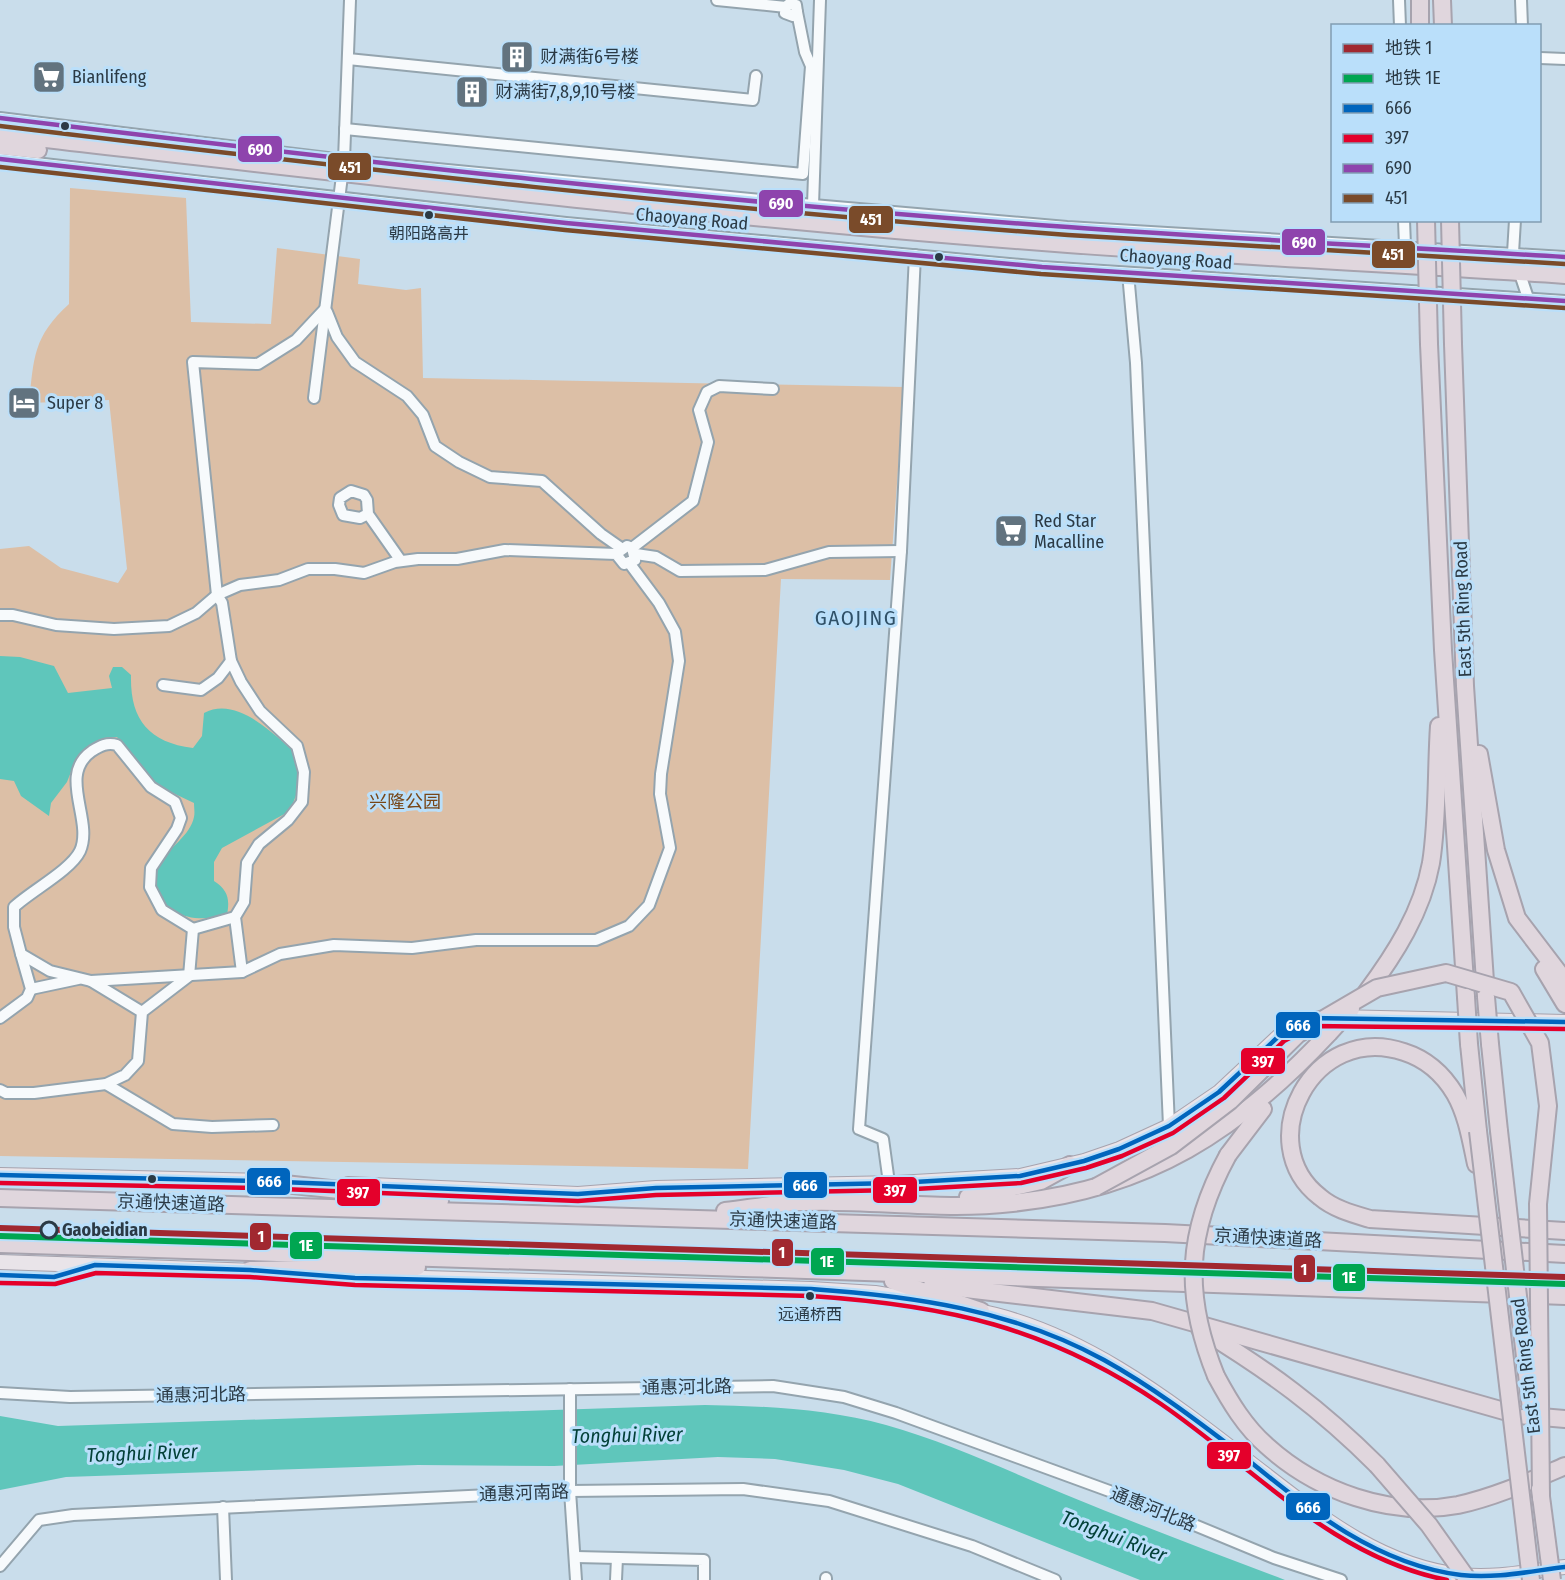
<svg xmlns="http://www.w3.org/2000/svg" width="1565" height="1580" font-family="'Fira Sans Condensed','Noto Sans SC',sans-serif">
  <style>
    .green { fill: #dcbfa6 }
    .water { fill: #5fc6bb }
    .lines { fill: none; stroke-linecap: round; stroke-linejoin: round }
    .minor-casing { stroke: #94a4ae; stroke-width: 14 }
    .major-casing { stroke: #a7a3ae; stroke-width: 16 }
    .highway-casing { stroke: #a7a3ae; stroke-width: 20 }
    .minor { stroke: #f7fafc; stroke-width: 10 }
    .major { stroke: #e9e4e9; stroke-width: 14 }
    .highway { stroke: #e0d6dd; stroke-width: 16 }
    .highway-bridge-casing { stroke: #a7a3ae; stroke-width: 20; stroke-linecap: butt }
    .highway-bridge { stroke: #e0d6dd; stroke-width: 16 }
    .bus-1-casing { stroke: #badffa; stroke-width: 9 }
    .bus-2-casing { stroke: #badffa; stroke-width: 9 }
    .bus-3-casing { stroke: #badffa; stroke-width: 9 }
    .bus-4-casing { stroke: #badffa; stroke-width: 9 }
    .bus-1 { stroke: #0065bd; stroke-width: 4.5 }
    .bus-2 { stroke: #e4002b; stroke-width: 4.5 }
    .bus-3 { stroke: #8e44ad; stroke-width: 4.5 }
    .bus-4 { stroke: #7a4b2a; stroke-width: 4.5 }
    .metro-1-casing { stroke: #badffa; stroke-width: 10 }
    .metro-2-casing { stroke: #badffa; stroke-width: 10 }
    .metro-1 { stroke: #a12830; stroke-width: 6 }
    .metro-2 { stroke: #00a651; stroke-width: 6 }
    .bus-dot { fill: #2b3a45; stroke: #badffa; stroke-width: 2 }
    .stop-dot { fill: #badffa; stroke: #2b3a45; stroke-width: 3 }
    .labels { text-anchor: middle; stroke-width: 6; stroke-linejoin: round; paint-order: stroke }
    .bus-label { font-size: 16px; fill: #2b3a45; stroke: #badffa }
    .poi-label { font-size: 18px; fill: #2b3a45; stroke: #badffa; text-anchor: start }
    .street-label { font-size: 18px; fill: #2b3a45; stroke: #badffa }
    .park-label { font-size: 18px; fill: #774617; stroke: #badffa }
    .stop-label { font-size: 18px; font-weight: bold; fill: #2b3a45; stroke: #badffa; text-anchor: start }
    .water-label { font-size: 20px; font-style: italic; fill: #034138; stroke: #badffa }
    .quarter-label { font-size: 21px; letter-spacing: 1.5px; fill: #305168; stroke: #badffa }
    .line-badge { stroke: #badffa; stroke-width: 2 }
    .badge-label { font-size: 16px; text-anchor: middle; font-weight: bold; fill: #fff }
  </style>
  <rect width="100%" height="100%" fill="#c9ddeb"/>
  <path class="green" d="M 70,188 L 186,198 L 191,322 L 271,324 L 277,248 L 360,259 L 358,284 L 406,290 L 421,288 L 423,378 L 904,387 L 890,580 L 781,579 L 748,1169 L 0,1156 L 0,549 L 29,546 L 61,568 L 118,583 L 127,569 L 109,400 L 29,403 C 34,357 33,337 69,304 Z"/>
  <g class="water">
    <path d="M 0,656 L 20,657 L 54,666 L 68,693 L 112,688 L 109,676 L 113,667 L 122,667 L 131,675 C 130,719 148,742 193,748 L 202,736 L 204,713 C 238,695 275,736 299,756 L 300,785 L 290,811 L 222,848 L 214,862 L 214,881 C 228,890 230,899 227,915 C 207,920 190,920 172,911 C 154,901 151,880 161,862 C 170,846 190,836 194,817 C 195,813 194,807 194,803 L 156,785 L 145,776 L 117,737 L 104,738 L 76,759 L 67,782 L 51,803 L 49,816 L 21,796 L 14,781 L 0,779 Z"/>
    <path d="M 705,1405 C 766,1406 827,1409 886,1425 C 947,1442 1006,1470 1064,1494 C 1137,1524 1211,1552 1285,1580 L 1140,1580 L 898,1484 L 844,1470 L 775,1459 L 718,1457 L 554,1466 L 418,1465 L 66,1477 L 0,1490 L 0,1416 L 58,1426 Z"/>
  </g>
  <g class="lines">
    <defs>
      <g id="minor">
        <polyline points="717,0 786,7 789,4 796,5 797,12 793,16 785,13 786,7"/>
        <polyline points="1399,0 1400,26"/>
        <polyline points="1521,0 1522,26"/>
        <polyline points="1540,58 1565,59"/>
        <polyline points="348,59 753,100 756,76"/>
        <polyline points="0,118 344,160 813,205 1067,227 1565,257"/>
        <polyline points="345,129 803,174 811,66 805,52 797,12"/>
        <polyline points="0,159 566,223 1042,267 1565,301"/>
        <polyline points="813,205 820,0"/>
        <polyline points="1404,220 1405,246"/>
        <polyline points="1515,220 1513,253 1528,298"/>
        <polyline points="1128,273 1136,363 1169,1126"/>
        <polyline points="327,312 337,337 355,362 407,396 423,415 435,446 459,462 490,477 542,481 601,534 621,548"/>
        <polyline points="314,398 344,160 350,0"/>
        <polyline points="368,514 360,518 343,515 339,505 340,498 351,491 364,495 367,500 368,514 401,561"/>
        <polyline points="632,548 693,501 708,442 699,410 707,392 719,386 773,389"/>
        <polyline points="636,554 656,557 680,571 765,570 829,552 901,551"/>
        <polyline points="0,615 13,615 56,625 114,629 169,626 196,613 217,595 240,585 279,580 308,569 335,569 364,573 395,562 418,559 457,559 505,550 616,554 627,546 632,548 635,560 624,564 616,554"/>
        <polyline points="163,685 201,690 218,678 231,661"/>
        <polyline points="193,929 235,917"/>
        <polyline points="242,972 280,954 334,945 412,948 476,940 596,940 629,926 649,905 670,848 660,794 661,774 679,661 675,632 659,603 630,564"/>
        <polyline points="91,981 242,972 235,917 244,902 247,863 259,844 288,820 302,802 304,772 297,746 260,711 241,682 231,661 222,603 217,595 193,362 258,364 296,340 325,309"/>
        <polyline points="31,989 78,979"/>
        <polyline points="0,1018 27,998 31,989 21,954"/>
        <polyline points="106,1084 173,1124 212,1127 273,1125"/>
        <path d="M 0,1090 L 6,1093 L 34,1093 L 106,1084 L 125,1075 L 138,1061 L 142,1012 L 91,981 L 50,971 L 21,954 L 14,927 L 14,907 C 31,891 71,870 80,851 C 94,820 57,775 92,751 C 100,746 107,742 117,745 L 151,787 L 175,802 L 181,818 L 177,829 L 151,868 L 150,887 L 162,910 L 193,929 L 189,976 L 142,1012"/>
        <polyline points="889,1183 883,1139 859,1129 901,551 915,255"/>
        <polyline points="570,1389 570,1491 576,1580"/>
        <polyline points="0,1393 70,1397 773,1386 844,1397 896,1413 1134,1500 1274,1558 1341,1580"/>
        <polyline points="223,1507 226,1580"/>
        <polyline points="576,1557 704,1560 704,1580"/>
        <polyline points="0,1566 39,1520 73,1515 570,1491 743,1489 829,1501 972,1546 1055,1580"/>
        <polyline points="616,1580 617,1558"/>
        <polyline points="826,1580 826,1578"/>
      </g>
      <g id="major">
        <polyline points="1336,1017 1565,1022"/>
        <polyline points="0,1175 266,1181"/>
        <polyline points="348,1184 578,1194 656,1188 897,1183 1020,1176 1084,1161 1119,1149 1169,1126 1219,1092 1280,1035 1295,1025 1317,1018"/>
        <polyline points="0,1262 259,1271"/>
        <polyline points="320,1275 811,1289 875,1293 947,1305"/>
        <path d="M 972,1310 C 1076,1328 1167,1398 1248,1461 C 1312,1510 1377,1566 1461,1575 C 1495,1579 1531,1571 1565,1567"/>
      </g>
      <g id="highway">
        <polyline points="1420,0 1420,26"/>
        <polyline points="1442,0 1443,26"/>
        <path d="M 0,134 C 356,174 711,218 1068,244 C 1234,256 1400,264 1565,275"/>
        <polyline points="0,146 38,150"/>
        <polyline points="1429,344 1443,650 1466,997"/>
        <polyline points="1453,344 1465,686 1486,996"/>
        <polyline points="1479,754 1496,850 1517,918 1565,981"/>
        <polyline points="1544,969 1565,1004"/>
        <path d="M 1366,993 C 1395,954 1422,912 1431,863 C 1438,819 1436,771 1439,726"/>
        <polyline points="1469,1044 1478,1131"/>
        <polyline points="1490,1044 1499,1131"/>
        <polyline points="1228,1155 1263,1109"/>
        <path d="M 1476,1164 C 1471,1141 1467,1115 1455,1094 C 1443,1074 1426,1059 1404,1052 C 1313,1021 1250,1143 1320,1197 C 1334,1209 1353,1214 1370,1219 L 1565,1231"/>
        <polyline points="257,1181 440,1201"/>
        <polyline points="968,1197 1041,1181 1070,1165"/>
        <polyline points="0,1198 1165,1233 1565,1254"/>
        <path d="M 725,1211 C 752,1208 780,1202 807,1202 C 875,1200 944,1211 1012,1203 C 1148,1189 1238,1131 1329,1033"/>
        <path d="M 0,1244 C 522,1259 1043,1279 1565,1296"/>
        <polyline points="250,1270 417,1267"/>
        <polyline points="893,1281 981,1311"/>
        <polyline points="932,1285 1152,1311 1518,1415 1565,1419"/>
        <path d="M 1200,1329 C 1269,1371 1320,1408 1377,1465"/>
        <path d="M 1216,1376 C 1230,1402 1245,1427 1267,1446 C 1317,1491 1390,1518 1458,1505 C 1495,1497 1530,1481 1565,1466"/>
      </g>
    </defs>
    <use href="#minor" class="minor-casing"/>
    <use href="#major" class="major-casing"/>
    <use href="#highway" class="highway-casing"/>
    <use href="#minor" class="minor"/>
    <use href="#major" class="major"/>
    <use href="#highway" class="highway"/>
    <defs>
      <g id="highway-bridge">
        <polyline points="1426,220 1429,344"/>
        <polyline points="1450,220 1453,344"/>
        <polyline points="1466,997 1469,1044"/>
        <polyline points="1486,997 1490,1044"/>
        <polyline points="1329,1033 1351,1009"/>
        <polyline points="1478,1131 1531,1580"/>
        <polyline points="1499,1131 1531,1409"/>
        <polyline points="1096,1187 1171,1146 1230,1101 1298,1034 1377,988 1446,973 1511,992 1540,1043 1548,1106 1538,1204 1541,1498"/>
        <path d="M 1216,1376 C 1183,1295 1186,1232 1228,1155"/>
        <polyline points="1377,1465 1429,1525 1468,1580"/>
        <polyline points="1540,1489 1552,1580"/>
      </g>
    </defs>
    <use href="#highway-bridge" class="highway-bridge-casing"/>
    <use href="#highway-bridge" class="highway-bridge"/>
    <defs>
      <g id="bus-1">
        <polyline points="0,1175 257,1181 578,1194 656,1188 897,1183 1020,1176 1084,1161 1119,1149 1169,1126 1219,1092 1280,1035 1311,1018 1565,1022"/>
        <path d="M 0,1275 L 54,1277 L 95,1265 L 250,1270 L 355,1278 L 811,1289 C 913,1296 1013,1310 1104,1360 C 1151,1386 1195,1419 1238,1452 C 1305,1506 1373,1564 1461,1575 C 1496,1579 1531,1571 1565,1567"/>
      </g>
      <g id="bus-2">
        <polyline points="0,1183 257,1188 578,1201 656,1195 897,1190 1021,1183 1086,1168 1122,1156 1173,1133 1224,1098 1284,1041 1313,1026 1565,1029"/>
        <path d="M 0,1283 L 55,1284 L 96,1273 L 250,1277 L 355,1285 L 811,1296 C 945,1305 1048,1327 1161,1404 C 1253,1467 1333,1558 1447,1580"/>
      </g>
      <g id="bus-3">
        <path d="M 0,118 C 355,161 711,202 1068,227 C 1234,239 1399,247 1565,257"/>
        <polyline points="0,159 566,223 1042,267 1565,301"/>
      </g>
      <g id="bus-4">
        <path d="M 0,126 C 355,169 711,209 1068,235 C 1233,246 1399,255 1565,264"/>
        <polyline points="0,167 565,230 1041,274 1565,308"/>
      </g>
    </defs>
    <use href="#bus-1" class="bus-1-casing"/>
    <use href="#bus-2" class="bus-2-casing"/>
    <use href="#bus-3" class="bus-3-casing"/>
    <use href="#bus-4" class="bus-4-casing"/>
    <use href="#bus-1" class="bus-1"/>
    <use href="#bus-2" class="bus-2"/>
    <use href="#bus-3" class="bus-3"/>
    <use href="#bus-4" class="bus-4"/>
    <defs>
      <polyline id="metro-1" points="0,1228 1565,1277"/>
      <polyline id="metro-2" points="0,1236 1565,1284"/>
    </defs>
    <use href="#metro-1" class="metro-1-casing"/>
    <use href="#metro-2" class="metro-2-casing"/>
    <use href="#metro-1" class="metro-1"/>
    <use href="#metro-2" class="metro-2"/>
  </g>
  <defs>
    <symbol id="building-square" viewBox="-11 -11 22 22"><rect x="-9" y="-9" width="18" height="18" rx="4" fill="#62737f" stroke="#badffa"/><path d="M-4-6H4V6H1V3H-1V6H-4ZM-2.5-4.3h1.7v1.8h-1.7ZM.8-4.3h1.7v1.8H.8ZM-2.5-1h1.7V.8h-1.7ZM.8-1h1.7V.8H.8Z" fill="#fff"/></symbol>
    <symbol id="supermarket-square" viewBox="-11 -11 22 22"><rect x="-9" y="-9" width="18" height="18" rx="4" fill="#62737f" stroke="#badffa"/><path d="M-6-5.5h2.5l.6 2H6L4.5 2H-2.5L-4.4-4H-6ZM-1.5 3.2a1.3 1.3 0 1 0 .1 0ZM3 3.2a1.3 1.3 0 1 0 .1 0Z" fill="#fff"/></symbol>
    <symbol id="hotel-square" viewBox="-11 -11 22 22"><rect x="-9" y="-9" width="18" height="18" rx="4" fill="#62737f" stroke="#badffa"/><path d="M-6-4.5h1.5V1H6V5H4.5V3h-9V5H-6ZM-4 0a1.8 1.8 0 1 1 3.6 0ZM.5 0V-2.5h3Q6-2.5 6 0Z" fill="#fff"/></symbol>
  </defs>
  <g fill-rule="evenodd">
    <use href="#building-square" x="498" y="38" width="38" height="38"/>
    <use href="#supermarket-square" x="30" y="58" width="38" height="38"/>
    <use href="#building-square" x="453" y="73" width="38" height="38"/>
    <use href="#hotel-square" x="5" y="384" width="38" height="38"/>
    <use href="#supermarket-square" x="992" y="512" width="38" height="38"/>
  </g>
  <g class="bus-dot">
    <circle cx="65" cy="126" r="5"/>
    <circle cx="429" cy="215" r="5"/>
    <circle cx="939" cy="257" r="5"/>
    <circle cx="152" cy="1179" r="5"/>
    <circle cx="810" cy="1296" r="5"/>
  </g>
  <circle class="stop-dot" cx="49" cy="1230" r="8"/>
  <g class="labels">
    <g class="bus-label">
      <text x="429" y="239">朝阳路高井</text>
      <text x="810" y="1320">远通桥西</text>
    </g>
    <g class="poi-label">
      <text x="540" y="63">财满街6号楼</text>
      <text x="72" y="83">Bianlifeng</text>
      <text x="495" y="98">财满街7,8,9,10号楼</text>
      <text x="47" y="409">Super 8</text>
      <text x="1034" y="527">Red Star<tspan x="1034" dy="21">Macalline</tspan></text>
    </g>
    <g class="street-label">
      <text transform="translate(692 219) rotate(5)" y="6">Chaoyang Road</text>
      <text transform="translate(1176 259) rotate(4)" y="6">Chaoyang Road</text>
      <text transform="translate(1463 609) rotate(-92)" y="6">East 5th Ring Road</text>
      <text transform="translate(171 1203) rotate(2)" y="6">京通快速道路</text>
      <text transform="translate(783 1221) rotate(2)" y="6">京通快速道路</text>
      <text transform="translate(1268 1238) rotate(3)" y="6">京通快速道路</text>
      <text transform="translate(1526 1366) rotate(-97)" y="6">East 5th Ring Road</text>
      <text transform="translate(687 1387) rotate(-1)" y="6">通惠河北路</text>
      <text transform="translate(201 1395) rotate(-1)" y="6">通惠河北路</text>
      <text transform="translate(524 1493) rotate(-2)" y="6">通惠河南路</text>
      <text transform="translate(1153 1509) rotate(22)" y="6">通惠河北路</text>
    </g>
    <g class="park-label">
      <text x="405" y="808">兴隆公园</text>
    </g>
    <g class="stop-label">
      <text x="62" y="1236">Gaobeidian</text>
    </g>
    <g class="water-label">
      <text transform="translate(627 1435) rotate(-1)" y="7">Tonghui River</text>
      <text transform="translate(142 1453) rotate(-2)" y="7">Tonghui River</text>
      <text transform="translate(1114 1536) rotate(21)" y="7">Tonghui River</text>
    </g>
    <g class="quarter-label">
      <text x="856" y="625">GAOJING</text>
    </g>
  </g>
  <g class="line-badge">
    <rect x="237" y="135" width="46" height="28" rx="6" fill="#8e44ad"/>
    <rect x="327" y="152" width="45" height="29" rx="6" fill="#7a4b2a"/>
    <rect x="758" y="189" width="46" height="29" rx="6" fill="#8e44ad"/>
    <rect x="848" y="205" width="46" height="29" rx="6" fill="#7a4b2a"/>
    <rect x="1281" y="228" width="45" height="28" rx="6" fill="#8e44ad"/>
    <rect x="1371" y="240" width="45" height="29" rx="6" fill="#7a4b2a"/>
    <rect x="1275" y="1011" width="46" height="28" rx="6" fill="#0065bd"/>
    <rect x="1240" y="1047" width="46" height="28" rx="6" fill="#e4002b"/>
    <rect x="246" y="1167" width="45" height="29" rx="6" fill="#0065bd"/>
    <rect x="783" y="1171" width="45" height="28" rx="6" fill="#0065bd"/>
    <rect x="872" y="1176" width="46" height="28" rx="6" fill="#e4002b"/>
    <rect x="336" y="1178" width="45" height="29" rx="6" fill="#e4002b"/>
    <rect x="249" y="1222" width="23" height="29" rx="6" fill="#a12830"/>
    <rect x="289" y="1231" width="34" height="29" rx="6" fill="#00a651"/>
    <rect x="771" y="1238" width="23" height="29" rx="6" fill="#a12830"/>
    <rect x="810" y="1247" width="35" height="29" rx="6" fill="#00a651"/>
    <rect x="1293" y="1254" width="23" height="29" rx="6" fill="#a12830"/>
    <rect x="1332" y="1263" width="34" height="29" rx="6" fill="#00a651"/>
    <rect x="1206" y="1441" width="46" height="29" rx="6" fill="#e4002b"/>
    <rect x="1285" y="1492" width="46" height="29" rx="6" fill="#0065bd"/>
  </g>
  <g class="badge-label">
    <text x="260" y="155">690</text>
    <text x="350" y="173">451</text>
    <text x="781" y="209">690</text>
    <text x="871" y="225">451</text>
    <text x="1304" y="248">690</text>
    <text x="1393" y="260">451</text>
    <text x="1298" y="1031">666</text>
    <text x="1263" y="1067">397</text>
    <text x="269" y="1187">666</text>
    <text x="805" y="1191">666</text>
    <text x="895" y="1196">397</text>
    <text x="358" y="1198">397</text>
    <text x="261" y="1242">1</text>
    <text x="306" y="1251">1E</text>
    <text x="782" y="1258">1</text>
    <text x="827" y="1267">1E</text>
    <text x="1304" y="1275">1</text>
    <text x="1349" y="1283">1E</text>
    <text x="1229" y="1461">397</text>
    <text x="1308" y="1513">666</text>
  </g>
  <rect x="1331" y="24" width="210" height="198" fill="#badffa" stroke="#819db2" stroke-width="1.5"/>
  <rect x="1343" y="44" width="30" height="9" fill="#a12830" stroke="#819db2" stroke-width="1.5"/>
  <text x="1385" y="54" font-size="18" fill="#2b3a45">地铁 1</text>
  <rect x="1343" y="74" width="30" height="9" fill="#00a651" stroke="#819db2" stroke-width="1.5"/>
  <text x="1385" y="84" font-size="18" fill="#2b3a45">地铁 1E</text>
  <rect x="1343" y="104" width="30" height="9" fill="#0065bd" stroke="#819db2" stroke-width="1.5"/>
  <text x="1385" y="114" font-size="18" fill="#2b3a45">666</text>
  <rect x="1343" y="134" width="30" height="9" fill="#e4002b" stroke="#819db2" stroke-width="1.5"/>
  <text x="1385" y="144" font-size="18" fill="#2b3a45">397</text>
  <rect x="1343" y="164" width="30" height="9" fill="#8e44ad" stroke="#819db2" stroke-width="1.5"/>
  <text x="1385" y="174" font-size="18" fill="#2b3a45">690</text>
  <rect x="1343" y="194" width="30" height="9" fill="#7a4b2a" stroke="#819db2" stroke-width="1.5"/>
  <text x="1385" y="204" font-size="18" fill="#2b3a45">451</text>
</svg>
